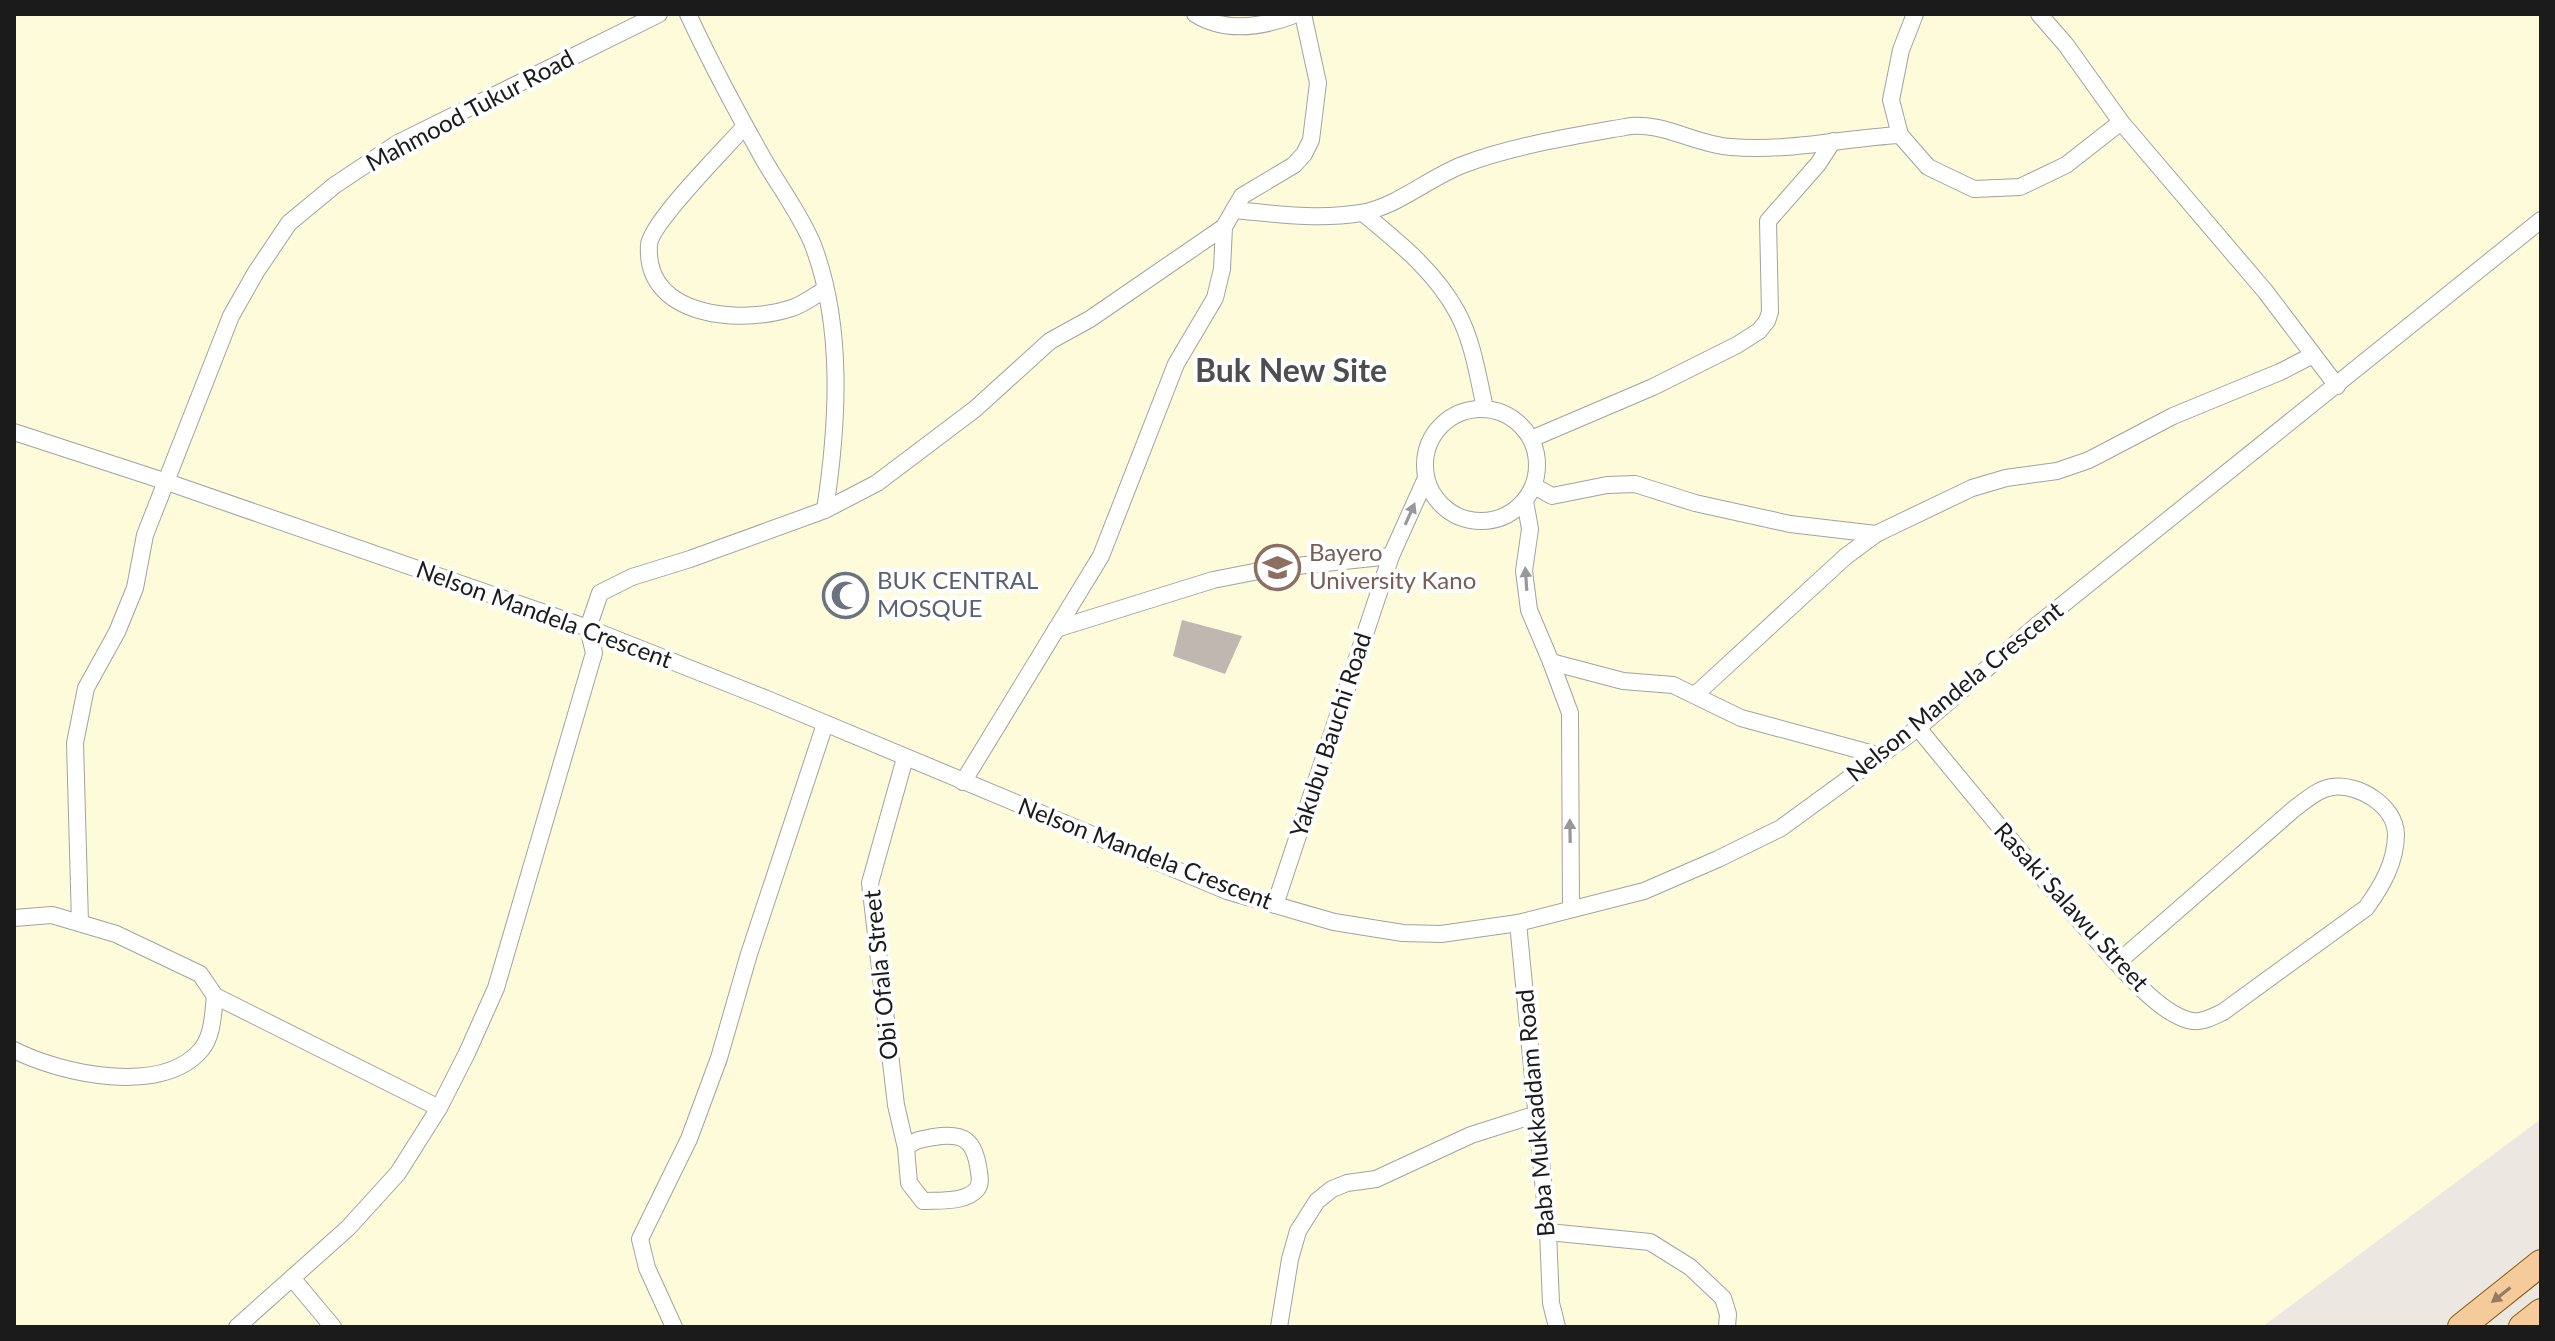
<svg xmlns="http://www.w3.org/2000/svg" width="2555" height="1341" font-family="Lato,sans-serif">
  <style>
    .education { fill: #fdfbd9 }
    .building { fill: #c0b7b1 }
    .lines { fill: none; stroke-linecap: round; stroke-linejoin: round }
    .minor-casing { stroke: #a2a2a2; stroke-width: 18 }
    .primary-casing { stroke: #8a5909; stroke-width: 28 }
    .minor { stroke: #fff; stroke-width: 16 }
    .primary { stroke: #f6cb9c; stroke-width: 26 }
    .oneway { fill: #989898 }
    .oneway2 { fill: #937c62 }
    .labels { text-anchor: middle; stroke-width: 8; stroke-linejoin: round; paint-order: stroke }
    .street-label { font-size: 24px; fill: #1b1b1b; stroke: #fff }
    .education-label { font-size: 24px; fill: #785e54; stroke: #fff; text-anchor: start }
    .worship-label { font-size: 24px; fill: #5b616d; stroke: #fff; text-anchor: start }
    .district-label { font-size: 32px; font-weight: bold; fill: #4e4e4e; stroke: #fff }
  </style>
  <rect width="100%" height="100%" fill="#ece8e1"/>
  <polygon class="education" points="14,14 2541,14 2541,1119 2262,1327 14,1327"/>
  <polygon class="building" points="1182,620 1242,636 1225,674 1173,656"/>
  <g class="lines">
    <defs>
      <g id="minor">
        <path d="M 688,14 C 711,64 737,112 764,160 C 779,186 802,217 813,245 C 844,327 838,424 825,510"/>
        <path d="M 1195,14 C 1227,34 1264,27 1297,14"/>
        <polyline points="1915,14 1901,50 1891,100 1900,135 1928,167 1974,189 2020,187 2066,165 2121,122"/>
        <polyline points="2039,14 2066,45 2121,122 2265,291 2337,386"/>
        <path d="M 745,126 C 727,147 650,223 649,245 C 644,318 742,325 792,308 C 804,304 814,296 824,290"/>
        <path d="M 1234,210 C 1277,214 1318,220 1361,213 C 1399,206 1429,177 1465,164 C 1512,146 1574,136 1625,127 C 1660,120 1696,145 1731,147 C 1787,152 1844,138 1900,135"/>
        <path d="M 1363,213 C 1398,242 1435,271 1457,312 C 1473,341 1478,377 1485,408"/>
        <circle cx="1481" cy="465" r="56"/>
        <polyline points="14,432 167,482 588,628 767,699 1227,891 1334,922 1403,933 1441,934 1518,923 1644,891 1718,859 1781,828 1918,728 2036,626 2541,220"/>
        <polyline points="1531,439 1653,387 1737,345 1759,331 1767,321 1770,312 1768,221 1818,164 1833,141"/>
        <polyline points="1534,486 1552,496 1607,485 1635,484 1695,503 1790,524 1876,534"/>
        <polyline points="1525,501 1530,529 1524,571 1529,610 1551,662 1570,713 1571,909"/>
        <polyline points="1056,629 1213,580 1269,569 1391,556"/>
        <polyline points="1551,662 1623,681 1673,685 1741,718 1881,756"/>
        <polyline points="1695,695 1845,557 1876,534 1972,488 2006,478 2057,471 2089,460 2173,416 2280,372 2313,355"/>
        <path d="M 1918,728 C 1973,795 2027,861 2084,926 C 2108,952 2154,1011 2188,1020 C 2200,1024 2212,1017 2223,1012 L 2366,908 C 2382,886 2396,862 2396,834 C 2395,806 2359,783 2332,787 C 2318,789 2305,801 2294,809 L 2117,963"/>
        <path d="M 905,758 L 870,883 L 896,1105 L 906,1148 L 909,1183 L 923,1201 C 938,1200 966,1203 977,1189 C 981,1184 980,1178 979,1172 C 975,1141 965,1132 934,1137 C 923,1139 915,1139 906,1148"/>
        <polyline points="963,782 1101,556 1176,364 1215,298 1222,269 1224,227"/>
        <polyline points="1275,905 1391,556 1426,478"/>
        <polyline points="14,918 52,915 116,934 200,974 215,996 439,1108"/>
        <polyline points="80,923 75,743 86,688 117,632 135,588 145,535 231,316 256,272 289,223 335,185 398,143 659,14"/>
        <polyline points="1518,923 1548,1232 1551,1303 1557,1327"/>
        <path d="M 14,1050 C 61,1074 162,1096 201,1050 C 213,1036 213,1013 215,996"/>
        <polyline points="1548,1232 1650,1242 1690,1267 1723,1298 1728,1314 1727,1327"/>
        <polyline points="292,1278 333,1327"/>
        <polyline points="237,1327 348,1228 398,1173 439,1108 467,1053 496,988 594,653 588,628 600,593 632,577 690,559 825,510 877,483 975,409 1050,341 1090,319 1224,227 1242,196 1294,165 1304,154 1311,140 1318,83 1303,14"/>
        <polyline points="674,1327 647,1268 640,1239 689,1139 719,1058 749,954 825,724"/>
        <polyline points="1279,1327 1290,1259 1298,1231 1317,1201 1332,1189 1347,1183 1376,1179 1471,1135 1537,1114"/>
      </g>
      <g id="primary">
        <polyline points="2461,1327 2541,1263"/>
        <polyline points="2522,1327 2541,1312"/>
      </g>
    </defs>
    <use href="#minor" class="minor-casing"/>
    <use href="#primary" class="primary-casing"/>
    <use href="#minor" class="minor"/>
    <use href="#primary" class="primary"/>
  </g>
  <defs><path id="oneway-solid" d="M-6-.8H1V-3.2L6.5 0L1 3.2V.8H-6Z" transform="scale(2)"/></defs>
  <g class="oneway">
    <use href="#oneway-solid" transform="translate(1410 514) rotate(-66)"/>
    <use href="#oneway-solid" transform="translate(1526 579) rotate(-94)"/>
    <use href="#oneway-solid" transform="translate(1570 831) rotate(-91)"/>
  </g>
  <use class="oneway2" href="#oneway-solid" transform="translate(2501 1295) rotate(142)"/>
  <defs>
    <symbol id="university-ring" viewBox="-11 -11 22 22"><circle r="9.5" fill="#fff" stroke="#8d6e63" stroke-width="1.5"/><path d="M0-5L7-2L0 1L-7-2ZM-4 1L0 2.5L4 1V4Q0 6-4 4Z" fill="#8d6e63"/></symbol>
    <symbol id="mosque-ring" viewBox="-11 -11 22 22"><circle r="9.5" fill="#fff" stroke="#6b7280" stroke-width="1.5"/><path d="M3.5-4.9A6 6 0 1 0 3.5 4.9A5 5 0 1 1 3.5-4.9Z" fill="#6b7280"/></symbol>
  </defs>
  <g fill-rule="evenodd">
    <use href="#university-ring" x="1252" y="542" width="51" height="51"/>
    <use href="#mosque-ring" x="820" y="570" width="51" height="51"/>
  </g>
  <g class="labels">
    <g class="street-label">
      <text transform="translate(470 111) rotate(-28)" y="8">Mahmood Tukur Road</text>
      <text transform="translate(544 615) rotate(20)" y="8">Nelson Mandela Crescent</text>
      <text transform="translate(1955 692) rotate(-39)" y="8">Nelson Mandela Crescent</text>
      <text transform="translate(1331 735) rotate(-72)" y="8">Yakubu Bauchi Road</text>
      <text transform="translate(1145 854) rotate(21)" y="8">Nelson Mandela Crescent</text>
      <text transform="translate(2071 907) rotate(48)" y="8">Rasaki Salawu Street</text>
      <text transform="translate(881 975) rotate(-96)" y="8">Obi Ofala Street</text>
      <text transform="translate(1536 1113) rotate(-95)" y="8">Baba Mukkaddam Road</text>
    </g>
    <g class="education-label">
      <text x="1309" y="561">Bayero<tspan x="1309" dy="28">University Kano</tspan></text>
    </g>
    <g class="worship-label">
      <text x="877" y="589">BUK CENTRAL<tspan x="877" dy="28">MOSQUE</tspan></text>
    </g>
    <g class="district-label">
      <text x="1291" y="382">Buk New Site</text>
    </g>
  </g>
  <rect width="2555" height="1341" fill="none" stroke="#1b1b1b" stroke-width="32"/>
</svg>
